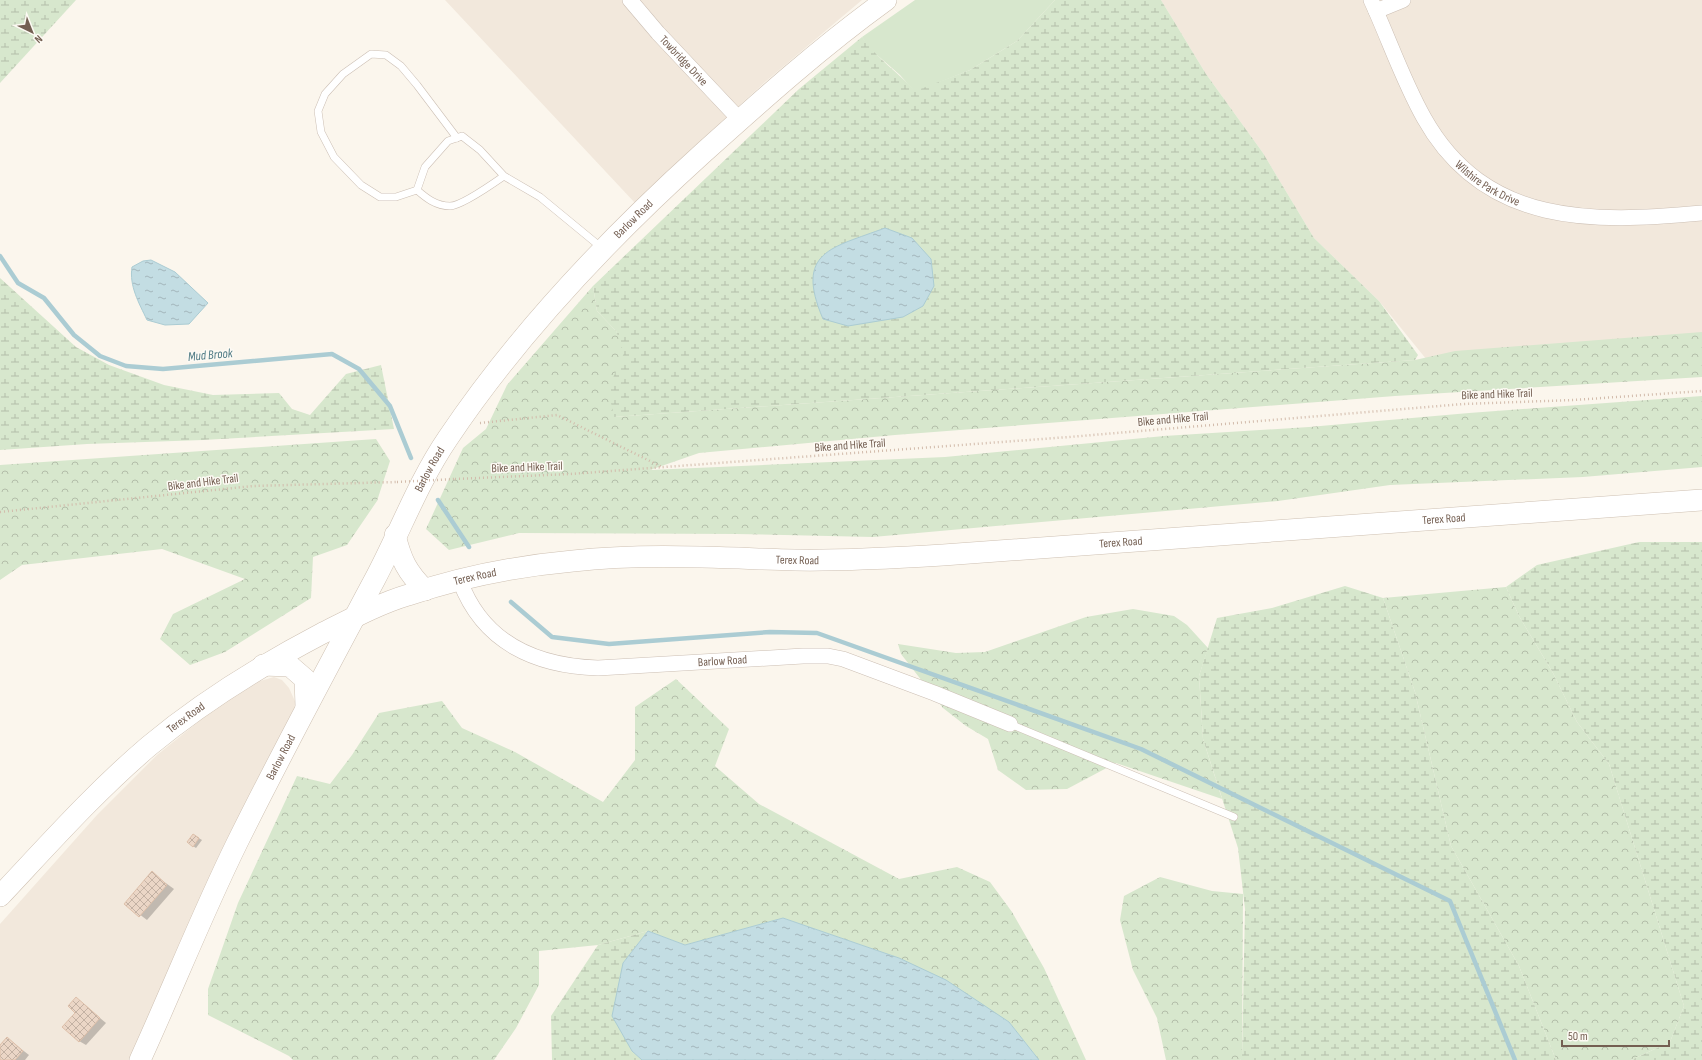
<svg xmlns="http://www.w3.org/2000/svg" width="1702" height="1060" font-family="'Sofia Sans Condensed',sans-serif">
  <style>
    .residential { fill: #f2e8dc }
    .green { fill: #d7e7cd }
    .forest { fill: url(#forest-crowns) }
    .wetland { fill: url(#wetland-marsh) }
    .water { fill: url(#water-ripples); stroke: #abccd3 }
    .shadow { fill: #0003 }
    .lines { fill: none; stroke-linecap: round; stroke-linejoin: round }
    .stream { stroke: #abccd3; stroke-width: 4.5 }
    .building { fill: url(#building-cross-hatch); stroke: #dec0aa }
    .lane-casing { stroke: #ccbfb4; stroke-width: 8 }
    .street-casing { stroke: #ccbfb4; stroke-width: 16 }
    .secondary-casing { stroke: #cec0b2; stroke-width: 22 }
    .path { stroke: #d2bbab; stroke-width: 2.5; stroke-dasharray: 1 3; stroke-linecap: butt }
    .lane { stroke: #fff; stroke-width: 7 }
    .street { stroke: #fff; stroke-width: 15 }
    .secondary { stroke: #fff; stroke-width: 21 }
    .path-bridge { stroke: #d2bbab; stroke-width: 2.5; stroke-dasharray: 1 3; stroke-linecap: butt }
    .labels { text-anchor: middle; stroke-width: 3; stroke-linejoin: round; paint-order: stroke }
    .street-label { font-size: 12px; fill: #745f52; stroke: #fdfaf4 }
    .water-label { font-size: 13px; font-style: italic; fill: #4e7a84; stroke: #fdfaf4 }
  </style>
  <defs>
    <pattern id="forest-crowns" width="20" height="18" patternUnits="userSpaceOnUse"><rect width="20" height="18" fill="#d7e7cd"/><path d="M2 6a3 3 0 1 1 6 0M12 15a3 3 0 1 1 6 0" fill="none" stroke="#b3bea9"/></pattern>
    <pattern id="wetland-marsh" width="20" height="14" patternUnits="userSpaceOnUse"><rect width="20" height="14" fill="#d7e7cd"/><path d="M1 5h8M5 5V1M11 12h8M15 12V8" fill="none" stroke="#b3bea9"/></pattern>
    <pattern id="water-ripples" width="26" height="14" patternUnits="userSpaceOnUse"><rect width="26" height="14" fill="#c3dde3"/><path d="M2 4q2-2 4 0t4 0M15 11q2-2 4 0t4 0" fill="none" stroke="#a3b6bb"/></pattern>
    <pattern id="building-cross-hatch" width="8" height="8" patternUnits="userSpaceOnUse"><rect width="8" height="8" fill="#ebd6c6"/><path d="M0 0l8 8M0 8l8-8" fill="none" stroke="#c3b1a3"/></pattern>
  </defs>
  <rect width="100%" height="100%" fill="#fbf6ed"/>
  <g class="residential">
    <polygon points="445,0 862,0 765,82 689,151 635,203"/>
    <polygon points="1161,0 1702,0 1702,349 1431,365 1379,301 1314,238 1263,153 1206,74"/>
    <polygon points="274,677 282,680 289,688 298,708 131,1060 0,1060 0,924 97,815 157,755 223,702 253,683"/>
  </g>
  <polygon class="green" points="915,0 1055,0 1017,41 970,70 915,92 900,75 869,48 862,37"/>
  <g class="forest">
    <polygon points="593,286 597,311 616,331 626,352 614,417 1415,360 1455,351 1702,332 1702,377 1395,396 895,435 699,453 650,470 945,457 1164,436 1309,427 1469,413 1702,396 1702,467 1583,477 1390,485 1278,501 873,537 736,534 519,533 449,550 426,529 463,448 486,429 507,385"/>
    <polygon points="376,439 390,461 377,501 347,545 313,557 311,598 225,652 190,665 160,639 173,614 245,579 162,549 22,565 0,580 0,465"/>
    <polygon points="1506,587 1519,616 1553,673 1577,722 1609,764 1684,1006 1670,1042 1631,1060 1556,1060 1519,966 1451,846 1415,692 1383,598"/>
    <polygon points="1133,609 1174,616 1187,625 1208,648 1199,676 1203,739 1222,799 1116,763 1067,789 1026,790 998,770 988,739 966,726 943,708 901,654 898,644 956,653 985,652 1086,617"/>
    <polygon points="676,679 729,729 715,766 759,804 899,879 957,867 990,882 1012,912 1044,968 1086,1060 1039,1060 1009,1022 899,958 783,918 685,945 648,931 598,945 539,951 539,985 516,1028 494,1060 293,1060 289,1056 208,1015 208,989 238,903 297,776 330,784 352,755 379,713 442,701 462,728 515,752 603,802 635,760 635,707"/>
    <polygon points="1160,877 1212,891 1243,894 1242,1058 1240,1060 1166,1060 1157,1018 1133,970 1120,920 1124,896"/>
  </g>
  <g class="wetland">
    <polygon points="0,0 76,0 0,83"/>
    <path d="M 1055,0 L 1161,0 L 1206,74 L 1263,153 L 1314,238 L 1379,301 L 1418,355 L 1415,360 L 614,417 L 608,389 L 624,353 L 616,331 L 597,311 L 593,286 L 799,89 L 862,37 C 876,58 899,73 915,91 L 970,70 L 1017,41 Z"/>
    <polygon points="0,278 76,347 109,365 164,385 213,395 279,393 292,409 310,415 346,374 381,365 394,429 203,440 87,444 0,450"/>
    <polygon points="1639,542 1702,542 1702,1060 1631,1060 1670,1042 1684,1006 1609,764 1577,722 1553,673 1519,616 1506,587 1537,565"/>
    <polygon points="1345,586 1383,598 1415,692 1451,846 1519,966 1556,1060 1240,1060 1242,1057 1245,909 1238,848 1203,739 1199,676 1217,618 1272,608"/>
    <polygon points="648,931 623,963 632,1051 642,1060 552,1060 551,1016 598,945"/>
  </g>
  <g class="water">
    <path d="M 885,228 L 912,238 L 931,259 L 934,286 L 923,306 L 903,317 L 848,326 L 823,319 C 794,251 832,248 885,228 Z"/>
    <path d="M 151,260 L 175,272 L 208,303 L 189,324 L 165,325 L 147,320 C 139,303 129,286 132,267 L 143,261 Z"/>
    <polygon points="783,918 899,958 946,980 1009,1022 1039,1060 642,1060 632,1051 612,1016 623,963 648,931 685,945"/>
  </g>
  <g class="shadow">
    <polygon points="197,837 202,840 196,848 193,846"/>
    <polygon points="152,873 174,889 147,920 126,904"/>
    <polygon points="76,998 106,1023 86,1045 79,1041"/>
    <polygon points="7,1038 29,1055 25,1060 0,1060 0,1047"/>
  </g>
  <g class="lines">
    <g class="stream">
      <polyline points="0,256 18,283 44,298 74,335 100,356 126,366 163,369 332,354 359,369 390,406 411,458"/>
      <polyline points="438,500 469,547"/>
      <polyline points="511,602 552,637 609,644 770,632 817,633 1141,749 1450,901 1515,1060"/>
    </g>
  </g>
  <g class="building">
    <polygon points="193,834 199,838 193,847 187,842"/>
    <polygon points="152,871 167,885 139,917 124,904"/>
    <polygon points="76,997 100,1018 79,1042 62,1027 75,1013 68,1006"/>
    <polygon points="7,1037 23,1051 15,1060 0,1060 0,1045"/>
  </g>
  <g class="lines">
    <defs>
      <g id="lane">
        <path d="M 504,176 C 494,183 461,206 450,206 C 436,206 426,198 417,190 L 425,167 L 448,141 L 462,136 L 480,150 L 504,176 L 540,197 L 602,248"/>
        <polyline points="417,190 396,197 380,197 361,185 334,157 321,132 318,111 325,94 343,74 371,54 386,55 401,66 417,85 457,138"/>
        <polyline points="1010,724 1234,817"/>
      </g>
      <g id="street">
        <path id="s1" d="M 630,0 L 658,33 L 739,119"/>
        <path id="s2" d="M 1371,0 C 1389,39 1403,81 1424,118 C 1485,227 1594,223 1702,213"/>
        <polyline points="1376,11 1403,0"/>
        <path id="s3" d="M 460,581 C 483,643 536,666 598,668 L 803,656 L 828,656 L 843,659 L 934,693 L 1010,724"/>
      </g>
      <g id="secondary">
        <path d="M 395,535 C 401,560 407,572 425,590"/>
        <polyline points="263,665 290,666 305,679 306,706"/>
        <path id="s4" d="M 0,896 C 48,845 95,792 149,746 C 202,702 260,666 321,634 C 349,620 378,604 408,595 C 461,577 518,566 573,561 C 647,553 721,558 795,560 C 845,561 894,558 943,555 L 1702,500"/>
        <path id="s5" d="M 140,1060 C 173,988 202,914 237,843 C 281,754 328,667 375,579 C 400,532 418,482 448,438 C 519,332 609,238 703,153 C 762,100 821,47 886,0"/>
      </g>
    </defs>
    <use href="#lane" class="lane-casing"/>
    <use href="#street" class="street-casing"/>
    <use href="#secondary" class="secondary-casing"/>
    <g class="path">
      <polyline points="480,423 557,415 662,467"/>
      <polyline points="455,479 570,474 1069,437 1463,404 1574,400 1702,391"/>
      <polyline points="0,512 253,486 397,482"/>
    </g>
    <use href="#lane" class="lane"/>
    <use href="#street" class="street"/>
    <use href="#secondary" class="secondary"/>
    <polyline class="path-bridge" points="397,482 455,479"/>
  </g>
  <g class="labels">
    <g class="street-label">
      <text dy="4" stroke="none"><textPath href="#s1" startOffset="81">Towbridge Drive</textPath></text>
      <text dy="4" stroke="none"><textPath href="#s2" startOffset="222">Wilshire Park Drive</textPath></text>
      <text dy="4" stroke="none"><textPath href="#s5" startOffset="982">Barlow Road</textPath></text>
      <text transform="translate(1497 394) rotate(-2)" y="4">Bike and Hike Trail</text>
      <text transform="translate(1173 419) rotate(-5)" y="4">Bike and Hike Trail</text>
      <text transform="translate(850 445) rotate(-4)" y="4">Bike and Hike Trail</text>
      <text transform="translate(527 467) rotate(-2)" y="4">Bike and Hike Trail</text>
      <text dy="4" stroke="none"><textPath href="#s5" startOffset="658">Barlow Road</textPath></text>
      <text transform="translate(203 482) rotate(-7)" y="4">Bike and Hike Trail</text>
      <text dy="4" stroke="none"><textPath href="#s4" startOffset="1554">Terex Road</textPath></text>
      <text dy="4" stroke="none"><textPath href="#s4" startOffset="1230">Terex Road</textPath></text>
      <text dy="4" stroke="none"><textPath href="#s4" startOffset="906">Terex Road</textPath></text>
      <text dy="4" stroke="none"><textPath href="#s4" startOffset="582">Terex Road</textPath></text>
      <text dy="4" stroke="none"><textPath href="#s3" startOffset="299">Barlow Road</textPath></text>
      <text dy="4" stroke="none"><textPath href="#s4" startOffset="258">Terex Road</textPath></text>
      <text dy="4" stroke="none"><textPath href="#s5" startOffset="334">Barlow Road</textPath></text>
    </g>
    <g class="water-label">
      <text transform="translate(210 354) rotate(-5)" y="5">Mud Brook</text>
    </g>
  </g>
  <g transform="translate(32 32) rotate(137)" stroke="#fdfaf4" stroke-width="3" paint-order="stroke">
  <path d="M0-3L7 15L0 10L-7 15Z" fill="#745f52"/>
  <text y="-6" font-size="11" font-weight="bold" text-anchor="middle" fill="#745f52">N</text>
  </g>
  <path d="M1562 1040v6h107v-6" fill="none" stroke="#745f52" stroke-width="2"/>
  <text x="1568" y="1040" font-size="12" fill="#745f52" stroke="#fdfaf4" stroke-width="3" paint-order="stroke">50 m</text>
</svg>
